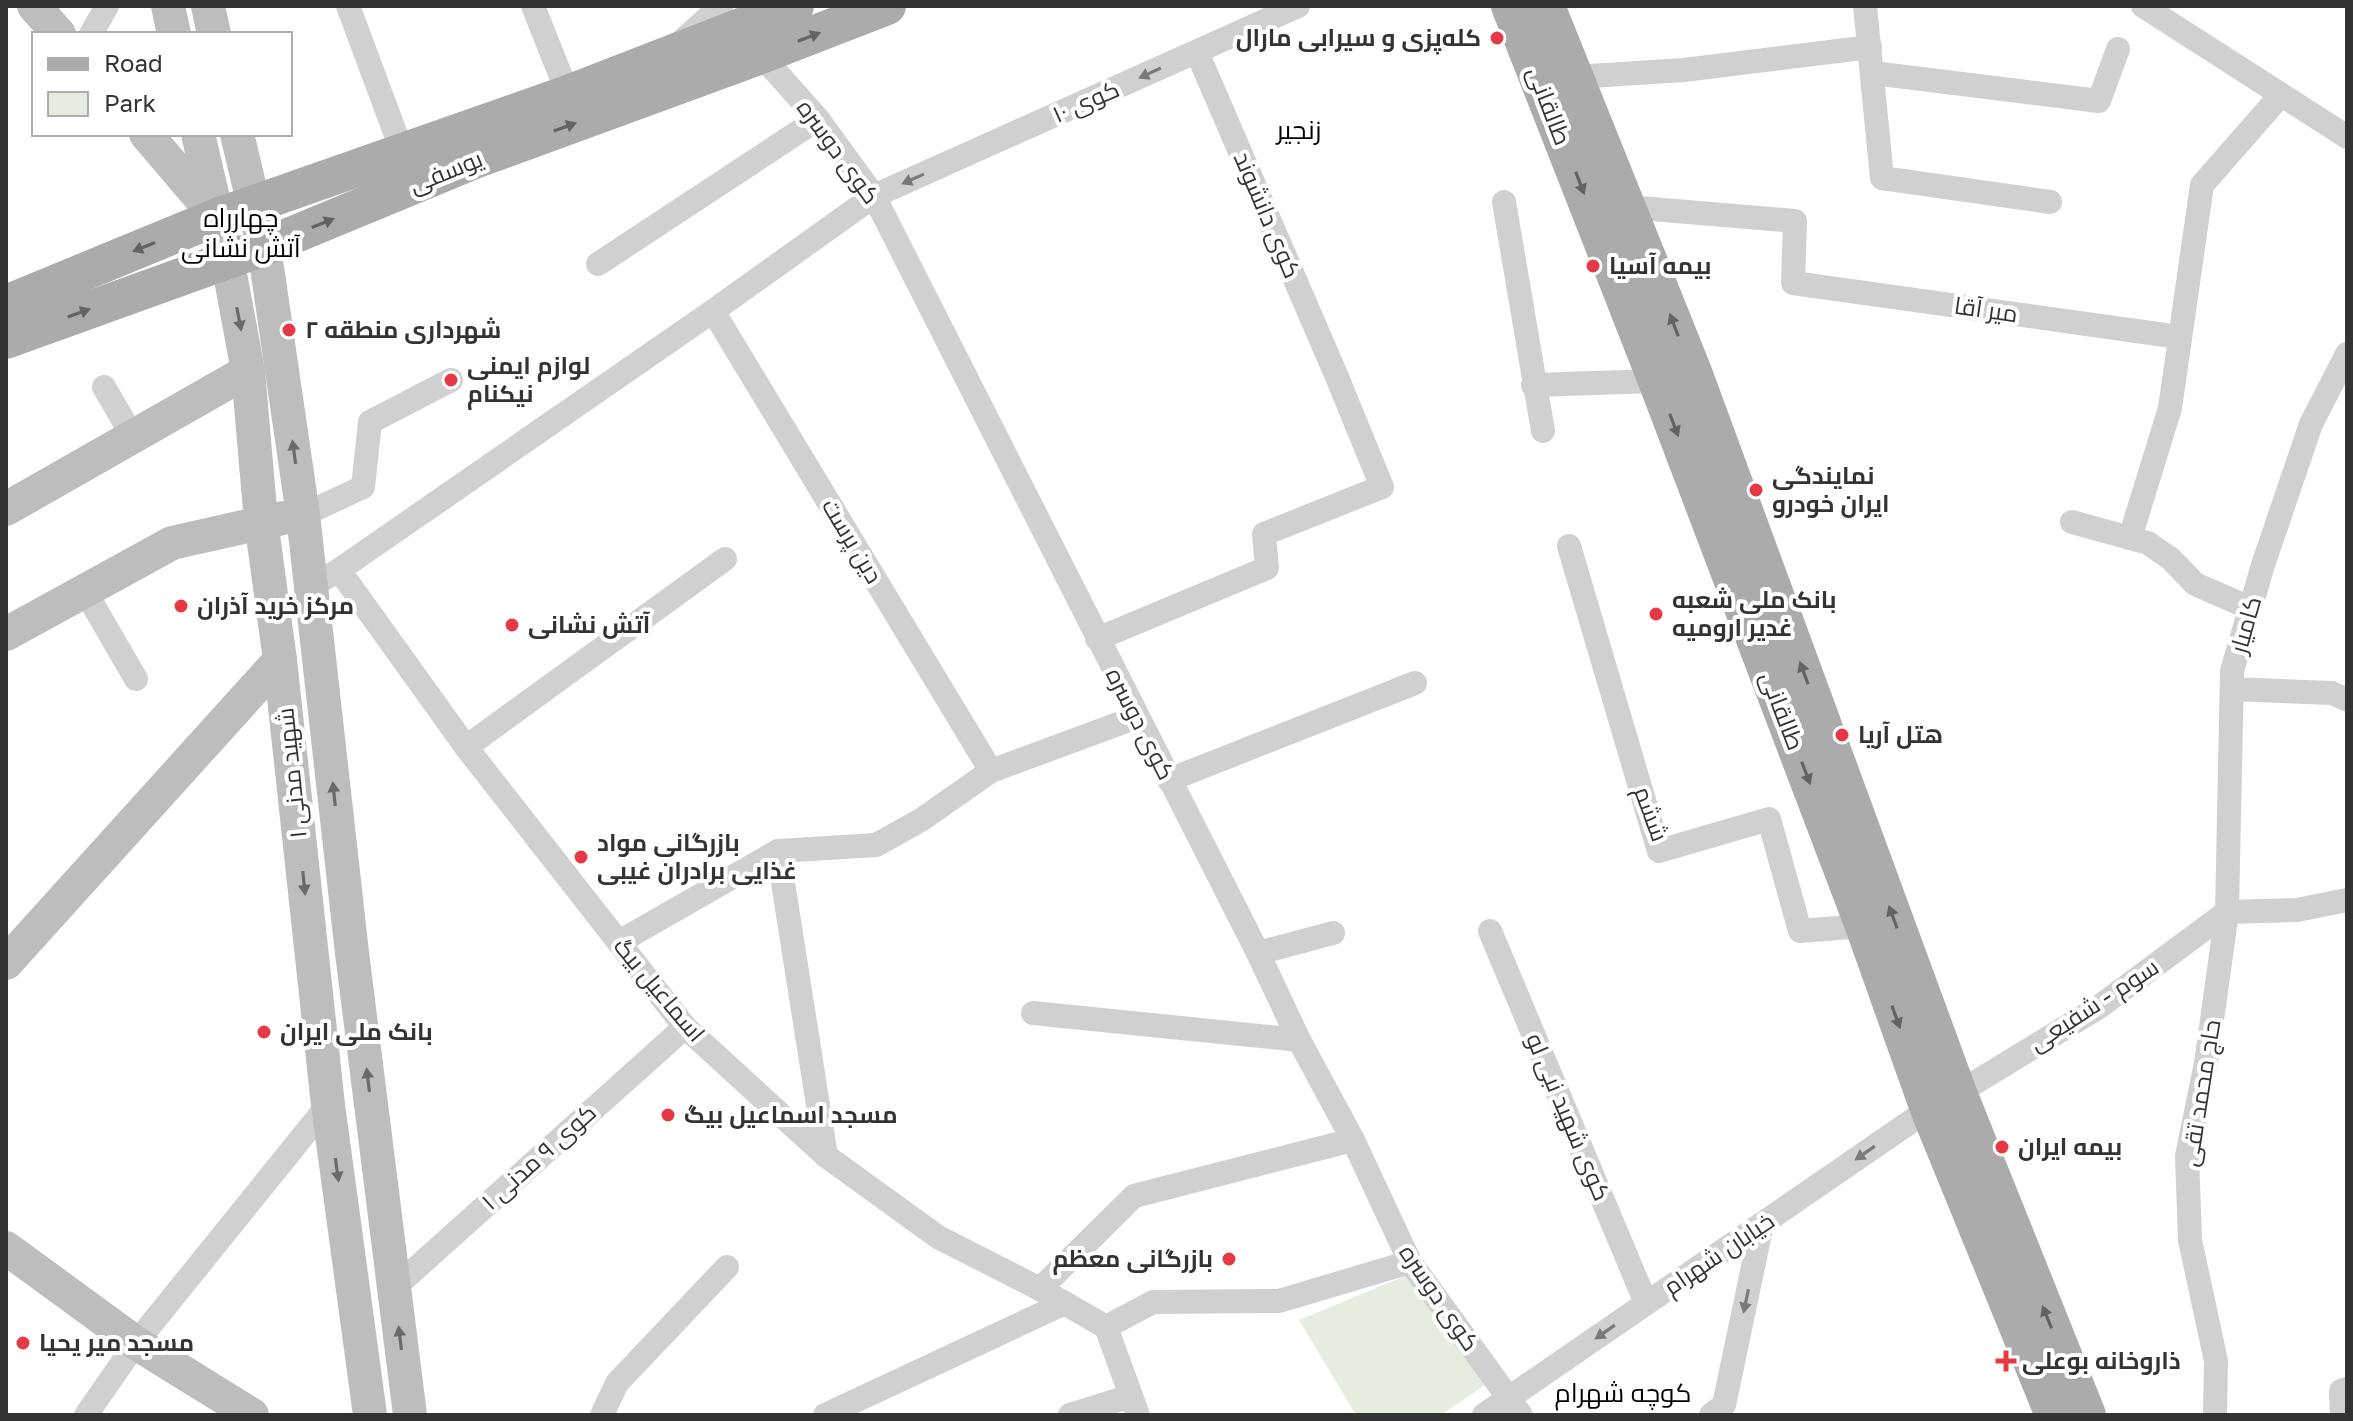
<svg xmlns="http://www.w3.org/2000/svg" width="2353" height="1421" font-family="'Golos Text',Cairo,sans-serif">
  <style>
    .green { fill: #e6ecdf }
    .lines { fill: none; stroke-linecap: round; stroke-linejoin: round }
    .street { stroke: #d0d0d0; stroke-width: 24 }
    .secondary { stroke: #bdbdbd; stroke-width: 34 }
    .primary { stroke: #ababab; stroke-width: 38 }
    .oneway { fill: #636363 }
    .oneway2 { fill: #7a7a7a }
    .oneway3 { fill: #6a6a6a }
    .poi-dot { fill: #e63946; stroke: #fff; stroke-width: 3 }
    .labels { text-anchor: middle; stroke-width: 8; stroke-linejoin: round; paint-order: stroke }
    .poi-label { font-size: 24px; font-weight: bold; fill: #333; stroke: #fff; text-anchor: start }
    .street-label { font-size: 24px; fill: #333; stroke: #fff }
    .neighbourhood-label { font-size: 26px; fill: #000; stroke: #fff }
  </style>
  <rect width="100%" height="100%" fill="#fff"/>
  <polygon class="green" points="1410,1274 1485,1385 1441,1415 1356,1415 1299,1320"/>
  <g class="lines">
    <g class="street">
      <polyline points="348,6 402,151"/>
      <polyline points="533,6 568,94"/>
      <polyline points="1865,6 1882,178 2050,202"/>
      <polyline points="2143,6 2347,137"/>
      <polyline points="91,34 107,6"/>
      <polyline points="681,42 721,6"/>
      <polyline points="761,55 818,119 874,196 1258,953 1299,1040 1353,1140 1410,1262 1521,1415"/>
      <polyline points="1873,73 2099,101 2118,49"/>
      <polyline points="1574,77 1684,70 1870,47"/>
      <polyline points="1504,202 1543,431"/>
      <polyline points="1628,207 1795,221 1793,283 2179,337"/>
      <polyline points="598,264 818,119"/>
      <polyline points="713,311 991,771"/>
      <polyline points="1533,385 1657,381"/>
      <polyline points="104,387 133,437"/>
      <polyline points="303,515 363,487 370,422 451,380"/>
      <polyline points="2072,522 2148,543 2171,559 2195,584 2250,608"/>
      <polyline points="2130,538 2170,408 2202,185 2280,96"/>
      <polyline points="1569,546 1659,851 1769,819 1800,931 1864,926"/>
      <polyline points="339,570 713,311 874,196 1298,6"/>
      <polyline points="310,587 339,570 466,747 685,1027 826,1156 938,1237 1040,1289 1106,1327 1138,1415"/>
      <polyline points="85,591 136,679"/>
      <polyline points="1097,639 1267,568 1264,534 1382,487 1337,377 1197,52"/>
      <polyline points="2232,689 2332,693 2347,700"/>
      <polyline points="466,747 725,559"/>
      <polyline points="1169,780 1415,683"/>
      <polyline points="778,851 826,1156"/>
      <polyline points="2227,912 2297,910 2347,900"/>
      <polyline points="1490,931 1646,1303"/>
      <polyline points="619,942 778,851 876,845 921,820 991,771 1137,717"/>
      <polyline points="1258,953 1333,933"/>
      <polyline points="1033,1013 1299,1040"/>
      <polyline points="1958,1093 2099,1007 2227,912"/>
      <polyline points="394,1288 685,1027"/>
      <polyline points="1040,1289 1134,1196 1353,1140"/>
      <polyline points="1106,1327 1153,1302 1279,1301 1410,1262"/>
      <polyline points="86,1415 136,1343 328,1105"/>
      <polyline points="602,1415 617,1383 727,1267"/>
      <polyline points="825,1415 1065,1303"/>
      <polyline points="1070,1415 1131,1396"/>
      <polyline points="1484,1415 1929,1109"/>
      <polyline points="1711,1415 1724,1405 1762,1224"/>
      <polyline points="2215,1415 2216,1361 2190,1240 2187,1156 2206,1063 2227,912 2232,671 2263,565 2311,424 2347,354"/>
      <polyline points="2342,1415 2341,1391 2347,1389"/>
    </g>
    <g class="secondary">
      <polyline points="34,6 59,34"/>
      <polyline points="168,6 174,34"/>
      <polyline points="208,6 214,34"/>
      <polyline points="146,134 214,214"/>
      <polyline points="198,134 227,258 248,371 261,521 280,660 328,1105 370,1415"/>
      <polyline points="237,134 264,247 303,515 352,953 410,1415"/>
      <polyline points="6,509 248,371"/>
      <polyline points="6,634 172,543 283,518"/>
      <polyline points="6,963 280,660"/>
      <polyline points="6,1248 136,1343 252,1415"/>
    </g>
    <g class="primary">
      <polyline points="1510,6 1657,381 1864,926 1929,1109 2054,1415"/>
      <polyline points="1546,6 1693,372 1958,1093 2087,1415"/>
      <polyline points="6,304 217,217 568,94 795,6"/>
      <polyline points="6,340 264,247 477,159 761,55 887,6"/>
    </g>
  </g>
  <defs><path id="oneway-solid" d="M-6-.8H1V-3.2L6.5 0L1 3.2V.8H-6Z" transform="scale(2)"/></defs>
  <g class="oneway">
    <use href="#oneway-solid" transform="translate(809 37) rotate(-21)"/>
    <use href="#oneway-solid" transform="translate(565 127) rotate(-20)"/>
    <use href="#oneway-solid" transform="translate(1580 183) rotate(69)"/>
    <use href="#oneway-solid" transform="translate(323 223) rotate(-22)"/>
    <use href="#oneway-solid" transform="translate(144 247) rotate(158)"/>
    <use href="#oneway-solid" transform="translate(79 313) rotate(-20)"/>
    <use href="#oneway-solid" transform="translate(1674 325) rotate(-111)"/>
    <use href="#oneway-solid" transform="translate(1674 425) rotate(69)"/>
    <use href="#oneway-solid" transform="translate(1804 673) rotate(-110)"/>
    <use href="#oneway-solid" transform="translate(1806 773) rotate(69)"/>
    <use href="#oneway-solid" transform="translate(1893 917) rotate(-110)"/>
    <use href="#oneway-solid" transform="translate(1896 1017) rotate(70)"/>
    <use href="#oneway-solid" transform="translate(2047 1317) rotate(-112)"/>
  </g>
  <g class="oneway2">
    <use href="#oneway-solid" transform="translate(1150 73) rotate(155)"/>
    <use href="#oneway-solid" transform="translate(913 179) rotate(156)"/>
    <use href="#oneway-solid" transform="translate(1865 1153) rotate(145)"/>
    <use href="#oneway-solid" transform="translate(1746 1301) rotate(102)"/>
    <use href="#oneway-solid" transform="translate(1605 1332) rotate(145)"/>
  </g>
  <g class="oneway3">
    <use href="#oneway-solid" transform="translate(239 319) rotate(79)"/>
    <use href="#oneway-solid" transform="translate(294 452) rotate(-98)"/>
    <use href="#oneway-solid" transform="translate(334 794) rotate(-96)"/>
    <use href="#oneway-solid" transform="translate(304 883) rotate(84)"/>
    <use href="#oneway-solid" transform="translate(368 1080) rotate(-97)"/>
    <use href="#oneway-solid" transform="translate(337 1170) rotate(82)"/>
    <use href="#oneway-solid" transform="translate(400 1338) rotate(-97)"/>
  </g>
  <g class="poi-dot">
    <circle cx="1497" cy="38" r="8"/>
    <circle cx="1593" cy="266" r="8"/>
    <circle cx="289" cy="330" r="8"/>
    <circle cx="451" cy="380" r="8"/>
    <circle cx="1756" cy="490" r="8"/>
    <circle cx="181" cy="606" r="8"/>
    <circle cx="1656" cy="614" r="8"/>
    <circle cx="512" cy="625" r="8"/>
    <circle cx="1842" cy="735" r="8"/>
    <circle cx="581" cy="857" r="8"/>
    <circle cx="264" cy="1032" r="8"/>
    <circle cx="668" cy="1115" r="8"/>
    <circle cx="2002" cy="1147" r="8"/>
    <circle cx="1229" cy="1259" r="8"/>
    <circle cx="23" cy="1343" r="8"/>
    <path d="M2002 1349h8v8h8v8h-8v8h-8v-8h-8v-8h8z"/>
  </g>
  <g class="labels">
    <g class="poi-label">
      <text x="1481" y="46" text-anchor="end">کله‌پزی و سیرابی مارال</text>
      <text x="1609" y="274">بیمه آسیا</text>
      <text x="305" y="338">شهرداری منطقه ۲</text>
      <text x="467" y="374">لوازم ایمنی<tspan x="467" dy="28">نیکنام</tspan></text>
      <text x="1772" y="484">نمایندگی<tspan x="1772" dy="28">ایران خودرو</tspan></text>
      <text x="1672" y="608">بانک ملی شعبه<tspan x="1672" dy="28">غدیر ارومیه</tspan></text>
      <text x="197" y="614">مرکز خرید آذران</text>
      <text x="528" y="633">آتش نشانی</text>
      <text x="1858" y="743">هتل آریا</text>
      <text x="597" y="851">بازرگانی مواد<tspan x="597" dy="28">غذایی برادران غیبی</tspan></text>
      <text x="280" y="1040">بانک ملی ایران</text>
      <text x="684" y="1123">مسجد اسماعیل بیگ</text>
      <text x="2018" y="1155">بیمه ایران</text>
      <text x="1213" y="1267" text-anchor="end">بازرگانی معظم</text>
      <text x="39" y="1351">مسجد میر یحیا</text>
      <text x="2022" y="1369">ذاروخانه بوعلی</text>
    </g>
    <g class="street-label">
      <text transform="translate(1086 102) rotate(-24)" y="8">کوی ۱۰</text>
      <text transform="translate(1549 106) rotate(69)" y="8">طالقانی</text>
      <text transform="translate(838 152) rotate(54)" y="8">کوی دوسره</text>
      <text transform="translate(446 172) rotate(-22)" y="8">یوسفی</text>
      <text transform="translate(1267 215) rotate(67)" y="8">کوی دانشوند</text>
      <text transform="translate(1986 310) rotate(8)" y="8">میر آقا</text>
      <text transform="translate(852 541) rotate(59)" y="8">دین پرست</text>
      <text transform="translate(2246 625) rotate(-74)" y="8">کامیار</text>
      <text transform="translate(1782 711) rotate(69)" y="8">طالقانی</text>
      <text transform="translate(1140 724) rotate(63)" y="8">کوی دوسره</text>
      <text transform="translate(292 773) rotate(-96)" y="8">شهید مدنی ۱</text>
      <text transform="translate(1651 814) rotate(70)" y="8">ششم</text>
      <text transform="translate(659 990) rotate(50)" y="8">اسماعیل بیگ</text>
      <text transform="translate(2094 1005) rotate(-33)" y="8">سوم - شفیعی</text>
      <text transform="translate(2201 1093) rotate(-81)" y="8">حاج محمد تقی</text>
      <text transform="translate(1568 1117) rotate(67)" y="8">کوی شهید نبی لو</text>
      <text transform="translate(539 1157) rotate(-42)" y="8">کوی ۹ مدنی ۱</text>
      <text transform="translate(1719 1254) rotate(-34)" y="8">خیابان شهرام</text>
      <text transform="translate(1439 1298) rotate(56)" y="8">کوی دوسره</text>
    </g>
    <g class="neighbourhood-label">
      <text x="1299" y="139">زنجیر</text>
      <text x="241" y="227">چهارراه<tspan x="241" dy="30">آتش نشانی</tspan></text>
      <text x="1623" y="1402">کوچه شهرام</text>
    </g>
  </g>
  <rect width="2353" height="1421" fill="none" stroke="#333333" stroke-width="16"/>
  <rect x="32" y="32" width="260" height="104" fill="#ffffff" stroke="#adadad" stroke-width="2"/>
  <rect x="48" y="58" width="40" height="12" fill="#ababab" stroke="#adadad" stroke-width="2"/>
  <text x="104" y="72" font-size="24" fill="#333333">Road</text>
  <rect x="48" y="92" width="40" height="24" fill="#e6ecdf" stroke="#adadad" stroke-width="2"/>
  <text x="104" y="112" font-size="24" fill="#333333">Park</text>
</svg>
